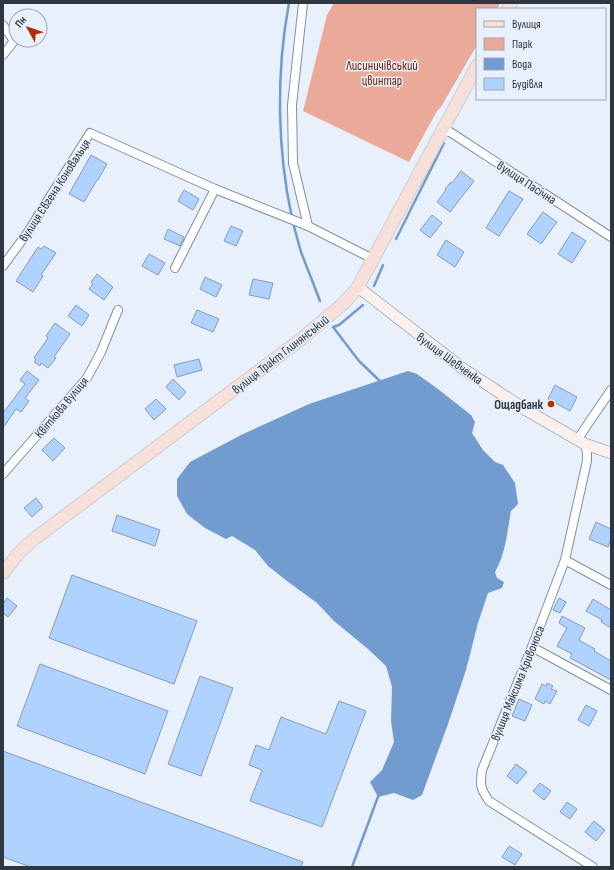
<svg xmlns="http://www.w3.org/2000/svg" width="614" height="870" font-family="'Sofia Sans Condensed',sans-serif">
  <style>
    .green { fill: #ebaa99 }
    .water { fill: #729bd0 }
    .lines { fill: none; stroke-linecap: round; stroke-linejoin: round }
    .stream { stroke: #729bd0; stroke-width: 2.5 }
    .building { fill: #b0d2ff; stroke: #889bb3 }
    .minor-casing { stroke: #7d90a8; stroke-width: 10 }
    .secondary-casing { stroke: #7d90a8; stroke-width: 12 }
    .primary-casing { stroke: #cdcfd1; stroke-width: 14 }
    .minor { stroke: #fff; stroke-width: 8 }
    .secondary { stroke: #fcf0ed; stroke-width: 11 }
    .primary { stroke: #f8e0da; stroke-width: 12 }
    .poi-dot { fill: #b72d02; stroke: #e8f0fb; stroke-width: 1.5 }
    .labels { text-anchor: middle; stroke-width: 3; stroke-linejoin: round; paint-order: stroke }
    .park-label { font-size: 13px; fill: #73200a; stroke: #e8f0fb }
    .street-label { font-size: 13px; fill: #2e3640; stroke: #e8f0fb }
    .poi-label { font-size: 13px; font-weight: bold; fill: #2e3640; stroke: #e8f0fb; text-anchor: end }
  </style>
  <rect width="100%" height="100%" fill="#e8f0fb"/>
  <polygon class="green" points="334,3 500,3 497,9 477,9 477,45 441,107 437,111 409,162 303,111 327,15"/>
  <path class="water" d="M 408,371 L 417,374 L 438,389 L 471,415 L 475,422 L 472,433 L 483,450 L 495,462 L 503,465 L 515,483 L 518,504 L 511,511 C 507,532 506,553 495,572 L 497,578 L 504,582 L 502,588 L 488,593 L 478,623 L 466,670 L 448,724 L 422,795 L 413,800 L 394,793 L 378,797 L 370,782 L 382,770 L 394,742 L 391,721 L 392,687 L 386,666 L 368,649 L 334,621 L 317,603 L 287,581 L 268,566 L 255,550 L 232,536 L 226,539 L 205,528 L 187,514 L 177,496 L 177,479 L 190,462 L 241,435 L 309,404 Z"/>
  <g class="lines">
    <g class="stream">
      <path d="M 289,3 C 276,72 277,149 292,218"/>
      <polyline points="293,223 301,252 320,301"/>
      <polyline points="396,239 444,143"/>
      <polyline points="374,286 383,265"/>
      <polyline points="363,305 339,325 333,327 359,361 382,383"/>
      <polyline points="352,867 379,794"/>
    </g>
  </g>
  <g class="building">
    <polygon points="91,155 107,164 98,180 97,180 84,202 69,194"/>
    <polygon points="461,171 474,181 450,212 437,202 446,190 445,189 451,182 452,183"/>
    <polygon points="184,190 199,199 193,210 178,201"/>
    <polygon points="509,191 523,199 499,236 486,228"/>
    <polygon points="543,212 557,222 541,244 527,234"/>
    <polygon points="432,215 442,223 430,238 420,230"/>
    <polygon points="231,226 243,231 236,246 224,241"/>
    <polygon points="168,229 184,237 180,246 164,239"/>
    <polygon points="572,232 586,241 572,263 558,254"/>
    <polygon points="446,240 464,252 455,267 437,255"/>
    <polygon points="44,246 56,253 41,275 43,276 33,292 16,281 38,247 41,249"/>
    <polygon points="149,254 165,263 158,275 142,266"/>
    <polygon points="97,274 113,287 104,300 89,289 93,284 91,282"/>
    <polygon points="205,277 222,285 216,297 200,289"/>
    <polygon points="253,279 273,283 269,299 249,295"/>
    <polygon points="76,305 89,315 82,326 68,316"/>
    <polygon points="197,310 219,319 213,332 191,323"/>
    <polygon points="55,323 70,334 54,357 56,358 48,368 41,363 40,366 34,362 36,360 34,358 48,338 46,336"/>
    <polygon points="199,359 202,370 177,377 174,365"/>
    <polygon points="27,371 39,380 25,398 29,401 21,412 16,409 3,428 3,413 25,384 20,380"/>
    <polygon points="173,379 186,392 179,400 166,387"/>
    <polygon points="555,385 577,397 570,411 548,399"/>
    <polygon points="156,399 166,409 154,420 145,409"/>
    <polygon points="54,438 65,448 53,461 42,450"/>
    <polygon points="36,498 43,507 32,517 24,508"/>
    <polygon points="117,515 160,530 155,546 112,531"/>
    <polygon points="596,522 611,529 611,539 608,547 589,539"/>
    <polygon points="72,575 197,621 174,684 49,638"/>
    <polygon points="7,598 17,606 8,617 3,613 3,604"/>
    <polygon points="559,598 566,602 560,613 553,610"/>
    <polygon points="593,599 611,610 611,628 601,622 602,620 586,611"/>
    <polygon points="562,616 585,628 579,640 595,649 594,651 611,661 611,680 570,658 572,654 557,646 567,628 559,623"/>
    <polygon points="40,664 168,711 145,774 17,726"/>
    <polygon points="200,676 233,688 201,776 168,764"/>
    <polygon points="547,683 553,686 551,689 557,691 550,704 545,701 544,704 535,699 542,684 546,686"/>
    <polygon points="519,699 532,705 525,721 512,716"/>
    <polygon points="339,701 366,711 322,827 250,801 262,770 249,765 256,745 269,750 281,717 326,734"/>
    <polygon points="586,705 597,711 589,726 578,720"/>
    <polygon points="3,751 303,862 301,867 31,867 3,857"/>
    <polygon points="516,764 527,772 517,784 507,776"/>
    <polygon points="540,783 551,791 544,800 533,791"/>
    <polygon points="567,802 577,809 570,819 560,812"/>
    <polygon points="594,821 605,830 596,841 585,832"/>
    <polygon points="509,846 522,854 515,865 502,857"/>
  </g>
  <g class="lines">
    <defs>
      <g id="minor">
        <polyline points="303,3 292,105 293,163 308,226 373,259"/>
        <polyline points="3,25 14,41 3,55"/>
        <polyline points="442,130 450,132 611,237"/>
        <polyline points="3,266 28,232 90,133 215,189 308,226"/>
        <polyline points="175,268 215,189"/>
        <polyline points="577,440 611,390"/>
        <path d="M 585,444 L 587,453 L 587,461 L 565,560 L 532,647 L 482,770 C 480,785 480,788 489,801 L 593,867"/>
        <polyline points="3,474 87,378 101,352 118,310"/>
        <polyline points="565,560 611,585"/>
        <polyline points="532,647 611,690"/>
      </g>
      <polyline id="secondary" points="358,287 462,368 526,410 585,444 611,453"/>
      <g id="primary">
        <polyline points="508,9 511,3"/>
        <polyline points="3,573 18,554 34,539 300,340 344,303 358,287 477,66"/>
      </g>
    </defs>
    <use href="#minor" class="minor-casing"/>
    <use href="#secondary" class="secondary-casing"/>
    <use href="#primary" class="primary-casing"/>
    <use href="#minor" class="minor"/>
    <use href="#secondary" class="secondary"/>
    <use href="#primary" class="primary"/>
  </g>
  <circle class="poi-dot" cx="551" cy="404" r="4"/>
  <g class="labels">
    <g class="park-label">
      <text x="382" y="70">Лисиничівський<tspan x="382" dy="15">цвинтар</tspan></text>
    </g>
    <g class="street-label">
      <text transform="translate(527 182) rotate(33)" y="5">вулиця Пасічна</text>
      <text transform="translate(54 190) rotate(-57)" y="5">вулиця Євгена Коновальця</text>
      <text transform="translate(280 354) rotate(-38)" y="5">вулиця Тракт Глинянський</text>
      <text transform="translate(450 358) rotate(36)" y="5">вулиця Шевченка</text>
      <text transform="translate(61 407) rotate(-50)" y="5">Квіткова вулиця</text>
      <text transform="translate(517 683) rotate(-68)" y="5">вулиця Максима Кривоноса</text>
    </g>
    <g class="poi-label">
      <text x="543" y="409">Ощадбанк</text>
    </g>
  </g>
  <rect width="614" height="870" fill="none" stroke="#2e3640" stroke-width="8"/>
  <rect x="476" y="8" width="130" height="92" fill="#e8f0fb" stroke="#9ea6b0"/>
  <rect x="484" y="21" width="20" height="6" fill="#f8e0da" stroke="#9ea6b0"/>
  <text x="512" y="28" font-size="12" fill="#2e3640">Вулиця</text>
  <rect x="484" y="38" width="20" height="12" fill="#ebaa99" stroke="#9ea6b0"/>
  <text x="512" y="48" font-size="12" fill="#2e3640">Парк</text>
  <rect x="484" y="58" width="20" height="12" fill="#729bd0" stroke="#9ea6b0"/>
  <text x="512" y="68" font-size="12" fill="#2e3640">Вода</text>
  <rect x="484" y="78" width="20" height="12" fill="#b0d2ff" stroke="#9ea6b0"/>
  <text x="512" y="88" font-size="12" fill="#2e3640">Будівля</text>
  <g transform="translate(28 28) rotate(310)"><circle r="19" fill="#e8f0fb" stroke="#9ea6b0"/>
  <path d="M0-3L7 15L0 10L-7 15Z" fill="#b72d02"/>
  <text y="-6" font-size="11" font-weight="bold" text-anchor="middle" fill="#2e3640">Пн</text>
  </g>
</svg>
